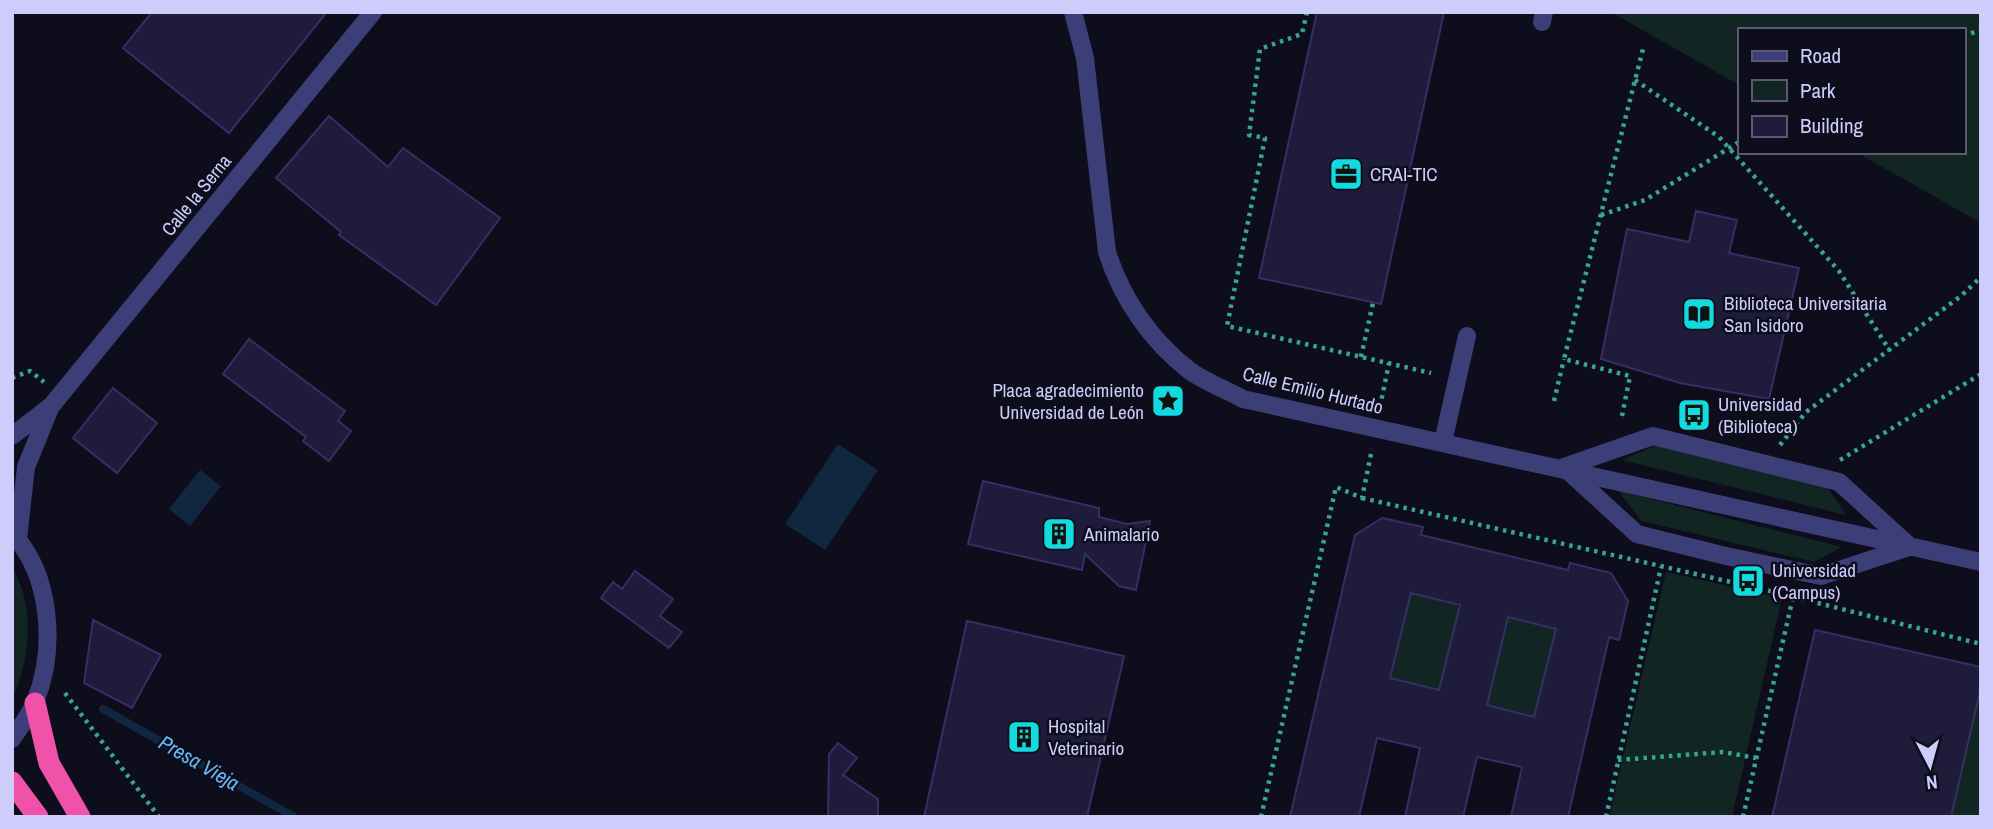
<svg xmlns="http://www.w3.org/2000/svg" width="1993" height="829" font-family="'Archivo Narrow',sans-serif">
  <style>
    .green { fill: #112523 }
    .water { fill: #112740 }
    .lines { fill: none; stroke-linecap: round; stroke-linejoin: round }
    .stream { stroke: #112740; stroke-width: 8 }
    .building { fill: #1f1b3b; stroke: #352f65; stroke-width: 2; fill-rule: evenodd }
    .path { stroke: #37a495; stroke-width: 4.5; stroke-dasharray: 3.5 5; stroke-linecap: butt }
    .minor { stroke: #3c3e77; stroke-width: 18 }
    .highway { stroke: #f052aa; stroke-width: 21 }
    .labels { text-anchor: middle; stroke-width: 5; stroke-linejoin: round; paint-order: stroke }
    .poi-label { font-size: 19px; fill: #ceccfb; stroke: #0e0d1c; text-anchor: start }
    .street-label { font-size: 19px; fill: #ceccfb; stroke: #0e0d1c }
    .water-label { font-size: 21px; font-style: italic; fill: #63baf1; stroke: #0e0d1c }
  </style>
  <rect width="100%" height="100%" fill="#0e0d1c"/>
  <g class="green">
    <polygon points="1611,12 1981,12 1981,223 1856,152 1963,152 1963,30 1739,30 1739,85"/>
    <polygon points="1657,445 1828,488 1846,515 1622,460"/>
    <polygon points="1619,492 1619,491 1842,547 1814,562 1642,521"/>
    <path d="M 12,568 C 36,606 30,661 12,700 Z"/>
    <polygon points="1666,572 1782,598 1732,817 1609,817"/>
    <polygon points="1411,593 1456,604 1469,625 1506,617 1556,629 1534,717 1487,705 1499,653 1451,641 1439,690 1390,678"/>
    <polygon points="1981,687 1981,817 1951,817"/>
  </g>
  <g class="water">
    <polygon points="838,444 878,470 825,550 785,524"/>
    <polygon points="200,470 221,486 190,526 169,509"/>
  </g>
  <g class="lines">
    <polyline class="stream" points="103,709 294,817"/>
  </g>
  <g class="building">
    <polygon points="152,12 327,12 229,133 123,48"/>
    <polygon points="1317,12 1444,12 1381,304 1259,278"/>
    <polygon points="329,116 388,167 403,148 500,218 436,305 339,235 341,232 276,178"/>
    <polygon points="1696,211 1737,220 1729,253 1799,268 1769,399 1680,383 1601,359 1627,229 1689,242"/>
    <polygon points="249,339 345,411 338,421 351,431 329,461 303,441 306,437 223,374"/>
    <polygon points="113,388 157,423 117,473 73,438"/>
    <polygon points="983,481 1099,508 1099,517 1127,524 1150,521 1136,590 1119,586 1085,554 1082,570 968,544"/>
    <path d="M 1382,518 L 1423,527 L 1421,535 L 1568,570 L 1570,563 L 1611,573 L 1628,601 L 1619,640 L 1609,637 L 1568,817 L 1511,817 L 1522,767 L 1477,757 L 1463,817 L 1405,817 L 1420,748 L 1377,738 L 1359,817 L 1290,817 L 1355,535 ZM 1411,593 L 1460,605 L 1439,690 L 1390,678 ZM 1508,617 L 1556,629 L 1534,717 L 1487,705 Z"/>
    <polygon points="635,571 673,599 660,616 682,632 669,648 601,598 613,582 622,589"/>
    <polygon points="93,620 161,655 132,708 84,683"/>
    <polygon points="967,621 1124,656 1087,817 924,817"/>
    <polygon points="1815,630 1981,667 1981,687 1951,817 1772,817"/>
    <polygon points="838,743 857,758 843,775 878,799 878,817 828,817 829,754"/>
  </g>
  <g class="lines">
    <g class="path">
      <polyline points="1307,12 1302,34 1260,49 1249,135 1265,138 1227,326 1431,373"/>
      <polyline points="1963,36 1981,30"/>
      <polyline points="1635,80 1719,137 1839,271 1890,351"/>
      <polyline points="1601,215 1645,200 1739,142"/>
      <polyline points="1361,357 1373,303"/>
      <polyline points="12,378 30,371 44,382"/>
      <polyline points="1554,401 1564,359"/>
      <polyline points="1380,407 1389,363"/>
      <polyline points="1622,416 1630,376 1564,359 1643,49"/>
      <polyline points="1780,445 1806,412 1961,296 1981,277"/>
      <polyline points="1840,460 1981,374"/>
      <polyline points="1362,498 1766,590 1981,644"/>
      <polyline points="65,693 159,817"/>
      <polyline points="1618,760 1723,752 1756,758"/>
      <polyline points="1261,817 1336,487 1362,498 1372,449"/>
      <polyline points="1606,817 1661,567"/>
      <polyline points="1743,817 1793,597"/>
    </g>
    <g class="minor">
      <path d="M 1073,12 L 1085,58 L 1107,252 C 1122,299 1151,341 1190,371 C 1206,382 1226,390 1243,399 L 1981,562"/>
      <polyline points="1542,22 1544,12"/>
      <polyline points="12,436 52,405 373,12"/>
      <polyline points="1443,442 1467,336"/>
      <polyline points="1564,467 1653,436 1839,482 1907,544"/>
      <polyline points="1566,469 1637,534 1726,556 1821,576 1909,547"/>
      <path d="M 12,533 C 52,576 56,650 35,702 C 30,715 20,727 12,739"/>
      <polyline points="18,539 26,467 50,408"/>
    </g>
    <g class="highway">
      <polyline points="35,703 49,763 80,817"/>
      <polyline points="12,782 38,817"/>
    </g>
  </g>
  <defs>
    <symbol id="office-square" viewBox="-11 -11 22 22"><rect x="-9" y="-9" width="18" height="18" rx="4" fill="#13dadf" stroke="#0e0d1c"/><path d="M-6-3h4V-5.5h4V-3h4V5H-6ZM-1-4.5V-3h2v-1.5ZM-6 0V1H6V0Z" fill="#111"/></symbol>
    <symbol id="library-square" viewBox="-11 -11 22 22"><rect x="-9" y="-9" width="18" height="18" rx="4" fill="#13dadf" stroke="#0e0d1c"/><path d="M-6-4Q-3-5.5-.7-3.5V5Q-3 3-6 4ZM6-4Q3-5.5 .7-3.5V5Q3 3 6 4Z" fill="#111"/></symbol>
    <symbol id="sight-square" viewBox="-11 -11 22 22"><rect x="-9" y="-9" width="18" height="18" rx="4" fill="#13dadf" stroke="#0e0d1c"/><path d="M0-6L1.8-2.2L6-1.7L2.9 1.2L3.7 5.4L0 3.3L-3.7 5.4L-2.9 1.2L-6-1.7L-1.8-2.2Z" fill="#111"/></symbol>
    <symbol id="bus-square" viewBox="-11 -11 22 22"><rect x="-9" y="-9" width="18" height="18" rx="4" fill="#13dadf" stroke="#0e0d1c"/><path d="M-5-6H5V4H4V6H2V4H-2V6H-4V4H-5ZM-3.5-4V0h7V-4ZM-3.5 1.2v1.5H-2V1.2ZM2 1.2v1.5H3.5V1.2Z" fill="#111"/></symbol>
    <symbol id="building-square" viewBox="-11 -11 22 22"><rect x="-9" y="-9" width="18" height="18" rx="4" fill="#13dadf" stroke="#0e0d1c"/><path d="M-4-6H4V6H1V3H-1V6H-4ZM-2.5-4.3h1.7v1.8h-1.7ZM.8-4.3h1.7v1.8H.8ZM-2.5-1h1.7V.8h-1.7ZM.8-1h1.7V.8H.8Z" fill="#111"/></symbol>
  </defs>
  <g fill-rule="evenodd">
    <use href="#office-square" x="1327" y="155" width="38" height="38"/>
    <use href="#library-square" x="1680" y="295" width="38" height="38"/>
    <use href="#sight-square" x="1149" y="382" width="38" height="38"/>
    <use href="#bus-square" x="1675" y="396" width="38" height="38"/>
    <use href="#building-square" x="1040" y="515" width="38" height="38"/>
    <use href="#bus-square" x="1729" y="562" width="38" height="38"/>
    <use href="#building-square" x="1005" y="718" width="38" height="38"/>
  </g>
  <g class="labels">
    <g class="poi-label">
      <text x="1370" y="181">CRAI-TIC</text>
      <text x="1724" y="310">Biblioteca Universitaria<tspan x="1724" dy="22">San Isidoro</tspan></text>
      <text x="1144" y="397" text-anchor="end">Placa agradecimiento<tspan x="1144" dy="22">Universidad de León</tspan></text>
      <text x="1718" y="411">Universidad<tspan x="1718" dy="22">(Biblioteca)</tspan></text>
      <text x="1084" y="541">Animalario</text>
      <text x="1772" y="577">Universidad<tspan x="1772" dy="22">(Campus)</tspan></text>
      <text x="1048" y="733">Hospital<tspan x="1048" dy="22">Veterinario</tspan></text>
    </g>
    <g class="street-label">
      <text transform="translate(196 195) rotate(-51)" y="7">Calle la Serna</text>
      <text transform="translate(1313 390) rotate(14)" y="7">Calle Emilio Hurtado</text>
    </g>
    <g class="water-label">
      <text transform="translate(199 763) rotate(30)" y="7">Presa Vieja</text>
    </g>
  </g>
  <rect width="1993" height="829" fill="none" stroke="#ceccfb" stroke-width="28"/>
  <rect x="1738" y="28" width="228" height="126" fill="#0e0d1c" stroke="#5b5975" stroke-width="2"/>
  <rect x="1752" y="51" width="35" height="10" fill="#3c3e77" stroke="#5b5975" stroke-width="2"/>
  <text x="1800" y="63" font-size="21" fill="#ceccfb">Road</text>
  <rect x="1752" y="80" width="35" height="21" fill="#112523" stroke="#5b5975" stroke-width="2"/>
  <text x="1800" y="98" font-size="21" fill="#ceccfb">Park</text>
  <rect x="1752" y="116" width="35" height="21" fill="#1f1b3b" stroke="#5b5975" stroke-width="2"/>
  <text x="1800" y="133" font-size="21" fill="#ceccfb">Building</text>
  <g transform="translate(1930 766) rotate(174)" stroke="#0e0d1c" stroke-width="5" paint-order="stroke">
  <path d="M0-5L12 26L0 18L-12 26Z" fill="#ceccfb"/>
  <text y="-10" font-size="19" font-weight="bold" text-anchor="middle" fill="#ceccfb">N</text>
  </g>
</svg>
